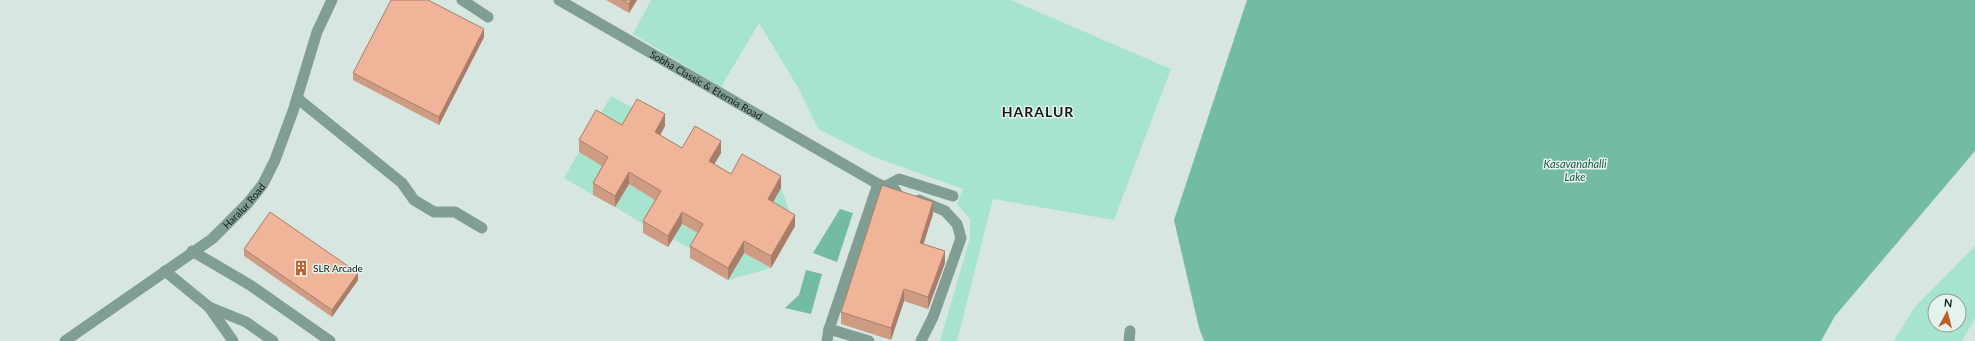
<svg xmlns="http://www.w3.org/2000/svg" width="1975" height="341" font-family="Lato,sans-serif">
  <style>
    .green { fill: #a6e4cf; fill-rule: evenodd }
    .water { fill: #74bba5 }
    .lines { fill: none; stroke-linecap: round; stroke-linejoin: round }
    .minor { stroke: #819e94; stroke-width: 11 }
    .tertiary { stroke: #819e94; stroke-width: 11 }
    .wall { fill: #ce9b83 }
    .shaded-wall { fill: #a87e6a }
    .building { fill: #f0b498; stroke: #a87e6a }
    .labels { text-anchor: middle; stroke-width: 3; stroke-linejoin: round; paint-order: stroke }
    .street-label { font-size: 10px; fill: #141817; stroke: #e5f3ee }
    .poi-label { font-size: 10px; fill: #141817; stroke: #e5f3ee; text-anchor: start }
    .water-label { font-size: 11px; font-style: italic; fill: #1f5949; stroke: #e5f3ee }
    .district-label { font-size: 14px; font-weight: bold; letter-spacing: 1px; fill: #141817; stroke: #e5f3ee }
  </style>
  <rect width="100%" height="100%" fill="#d8e6e1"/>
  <g class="green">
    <polygon points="651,0 1011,0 1171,69 1114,220 993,199 957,341 940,341 970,238 970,219 957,204 963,189 874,157 818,129 799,89 759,23 721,87 633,34"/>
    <polygon points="611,96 637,110 622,137 596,122"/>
    <polygon points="579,152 608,169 593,195 564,178"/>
    <polygon points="629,184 661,203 647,226 615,207"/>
    <polygon points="781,188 795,226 768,211"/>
    <polygon points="682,224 703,236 695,251 673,239"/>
    <path d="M 1975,246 L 1975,318 L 1962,341 L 1894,341 L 1914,308 ZM 1935,301 L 1959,301 L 1959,325 L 1935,325 Z"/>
    <polygon points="744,253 771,268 728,280"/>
  </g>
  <g class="water">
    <polygon points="1247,0 1975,0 1975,151 1835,316 1821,341 1204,341 1199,328 1174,220"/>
    <polygon points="840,209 853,213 837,262 813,253"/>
    <polygon points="806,270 822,274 811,314 785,308 799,295"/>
  </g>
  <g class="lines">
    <g class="minor">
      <polyline points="462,0 488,17"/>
      <path id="s1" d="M 559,0 L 878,184"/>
      <polyline points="297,98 402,183 414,200 434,212 455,212 482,228"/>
      <polyline points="884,187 899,179 953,196"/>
      <polyline points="919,200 945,211 957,224 961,238 933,317 921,341"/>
      <polyline points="192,251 250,285 330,341"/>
      <polyline points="165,271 209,307 246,322 273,341"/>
      <polyline points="209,307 233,341"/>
      <polyline points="827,341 829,329"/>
      <polyline points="869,341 829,329 878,184 896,191"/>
      <polyline points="1129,341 1130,331"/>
    </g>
    <path class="tertiary" id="s2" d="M 65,341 L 212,239 L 248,203 L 263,184 L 275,160 L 293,111 L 317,32 L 332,0"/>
  </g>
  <g class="wall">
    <polygon points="606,0 637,0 629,13"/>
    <polygon points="484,37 439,125 353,80 353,73"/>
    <polygon points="622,125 665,126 660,135 682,148 721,153 714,164 731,174 781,188 773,202 795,226 771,268 744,253 728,280 690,258 690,246 698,233 682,224 668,247 643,233 643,221 655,200 629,184 615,207 593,195 593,183 602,166 579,152 579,140"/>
    <polygon points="933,214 923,244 945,263 928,309 904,301 891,340 841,324 841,312"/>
    <polygon points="244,249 358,280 332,317 244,256"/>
  </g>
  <g class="shaded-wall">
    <polygon points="631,0 637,0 629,13 629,4"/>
    <polygon points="484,29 484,37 439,125 439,117"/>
    <polygon points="665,114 665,126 655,144 655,132"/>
    <polygon points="721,141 721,153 709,173 709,161"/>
    <polygon points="629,172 629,184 615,207 615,196"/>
    <polygon points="781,176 781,188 768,211 768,199"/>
    <polygon points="933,202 933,214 920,255 920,243"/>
    <polygon points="682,212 682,224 668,247 668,236"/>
    <polygon points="795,215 795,226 771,268 771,256"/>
    <polygon points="744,241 744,253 728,280 728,268"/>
    <polygon points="945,251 945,263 928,309 928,297"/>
    <polygon points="358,273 358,280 332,317 332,310"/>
    <polygon points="904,289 904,301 891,340 891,328"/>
  </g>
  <g class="building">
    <polygon points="391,0 428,0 484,29 439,117 353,73"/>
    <polygon points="623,0 631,0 629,4"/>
    <polygon points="637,99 665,114 655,132 682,148 695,126 721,141 709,161 731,174 742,154 781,176 768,199 795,215 771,256 744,241 728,268 690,246 703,224 682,212 668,236 643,221 661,191 629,172 615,196 593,183 608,157 579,140 596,110 622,125"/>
    <polygon points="882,185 933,202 920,243 945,251 928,297 904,289 891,328 841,312"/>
    <polygon points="270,212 358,273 332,310 244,249"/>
  </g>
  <defs>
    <symbol id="building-bare" viewBox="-9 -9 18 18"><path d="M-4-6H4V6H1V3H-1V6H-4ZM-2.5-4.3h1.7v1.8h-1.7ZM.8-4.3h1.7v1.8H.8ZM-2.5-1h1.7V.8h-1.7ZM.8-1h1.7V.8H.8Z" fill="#c05d24" stroke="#e5f3ee" stroke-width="2.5" paint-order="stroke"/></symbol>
  </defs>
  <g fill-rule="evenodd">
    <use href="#building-bare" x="290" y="257" width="22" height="22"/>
  </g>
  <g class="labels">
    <g class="street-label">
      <text dy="4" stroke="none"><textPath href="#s1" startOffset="170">Sobha Classic &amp; Eternia Road</textPath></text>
      <text dy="4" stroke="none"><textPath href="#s2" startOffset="225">Haralur Road</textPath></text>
    </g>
    <g class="poi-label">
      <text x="313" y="272">SLR Arcade</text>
    </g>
    <g class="water-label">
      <text x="1575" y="168">Kasavanahalli<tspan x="1575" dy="13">Lake</tspan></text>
    </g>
    <g class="district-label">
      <text x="1038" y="117">HARALUR</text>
    </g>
  </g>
  <g transform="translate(1947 313) rotate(7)"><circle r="19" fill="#e5f3ee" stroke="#919b98"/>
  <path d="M0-3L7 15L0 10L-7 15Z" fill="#c05d24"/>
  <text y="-6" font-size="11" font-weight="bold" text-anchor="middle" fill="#141817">N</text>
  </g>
</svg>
